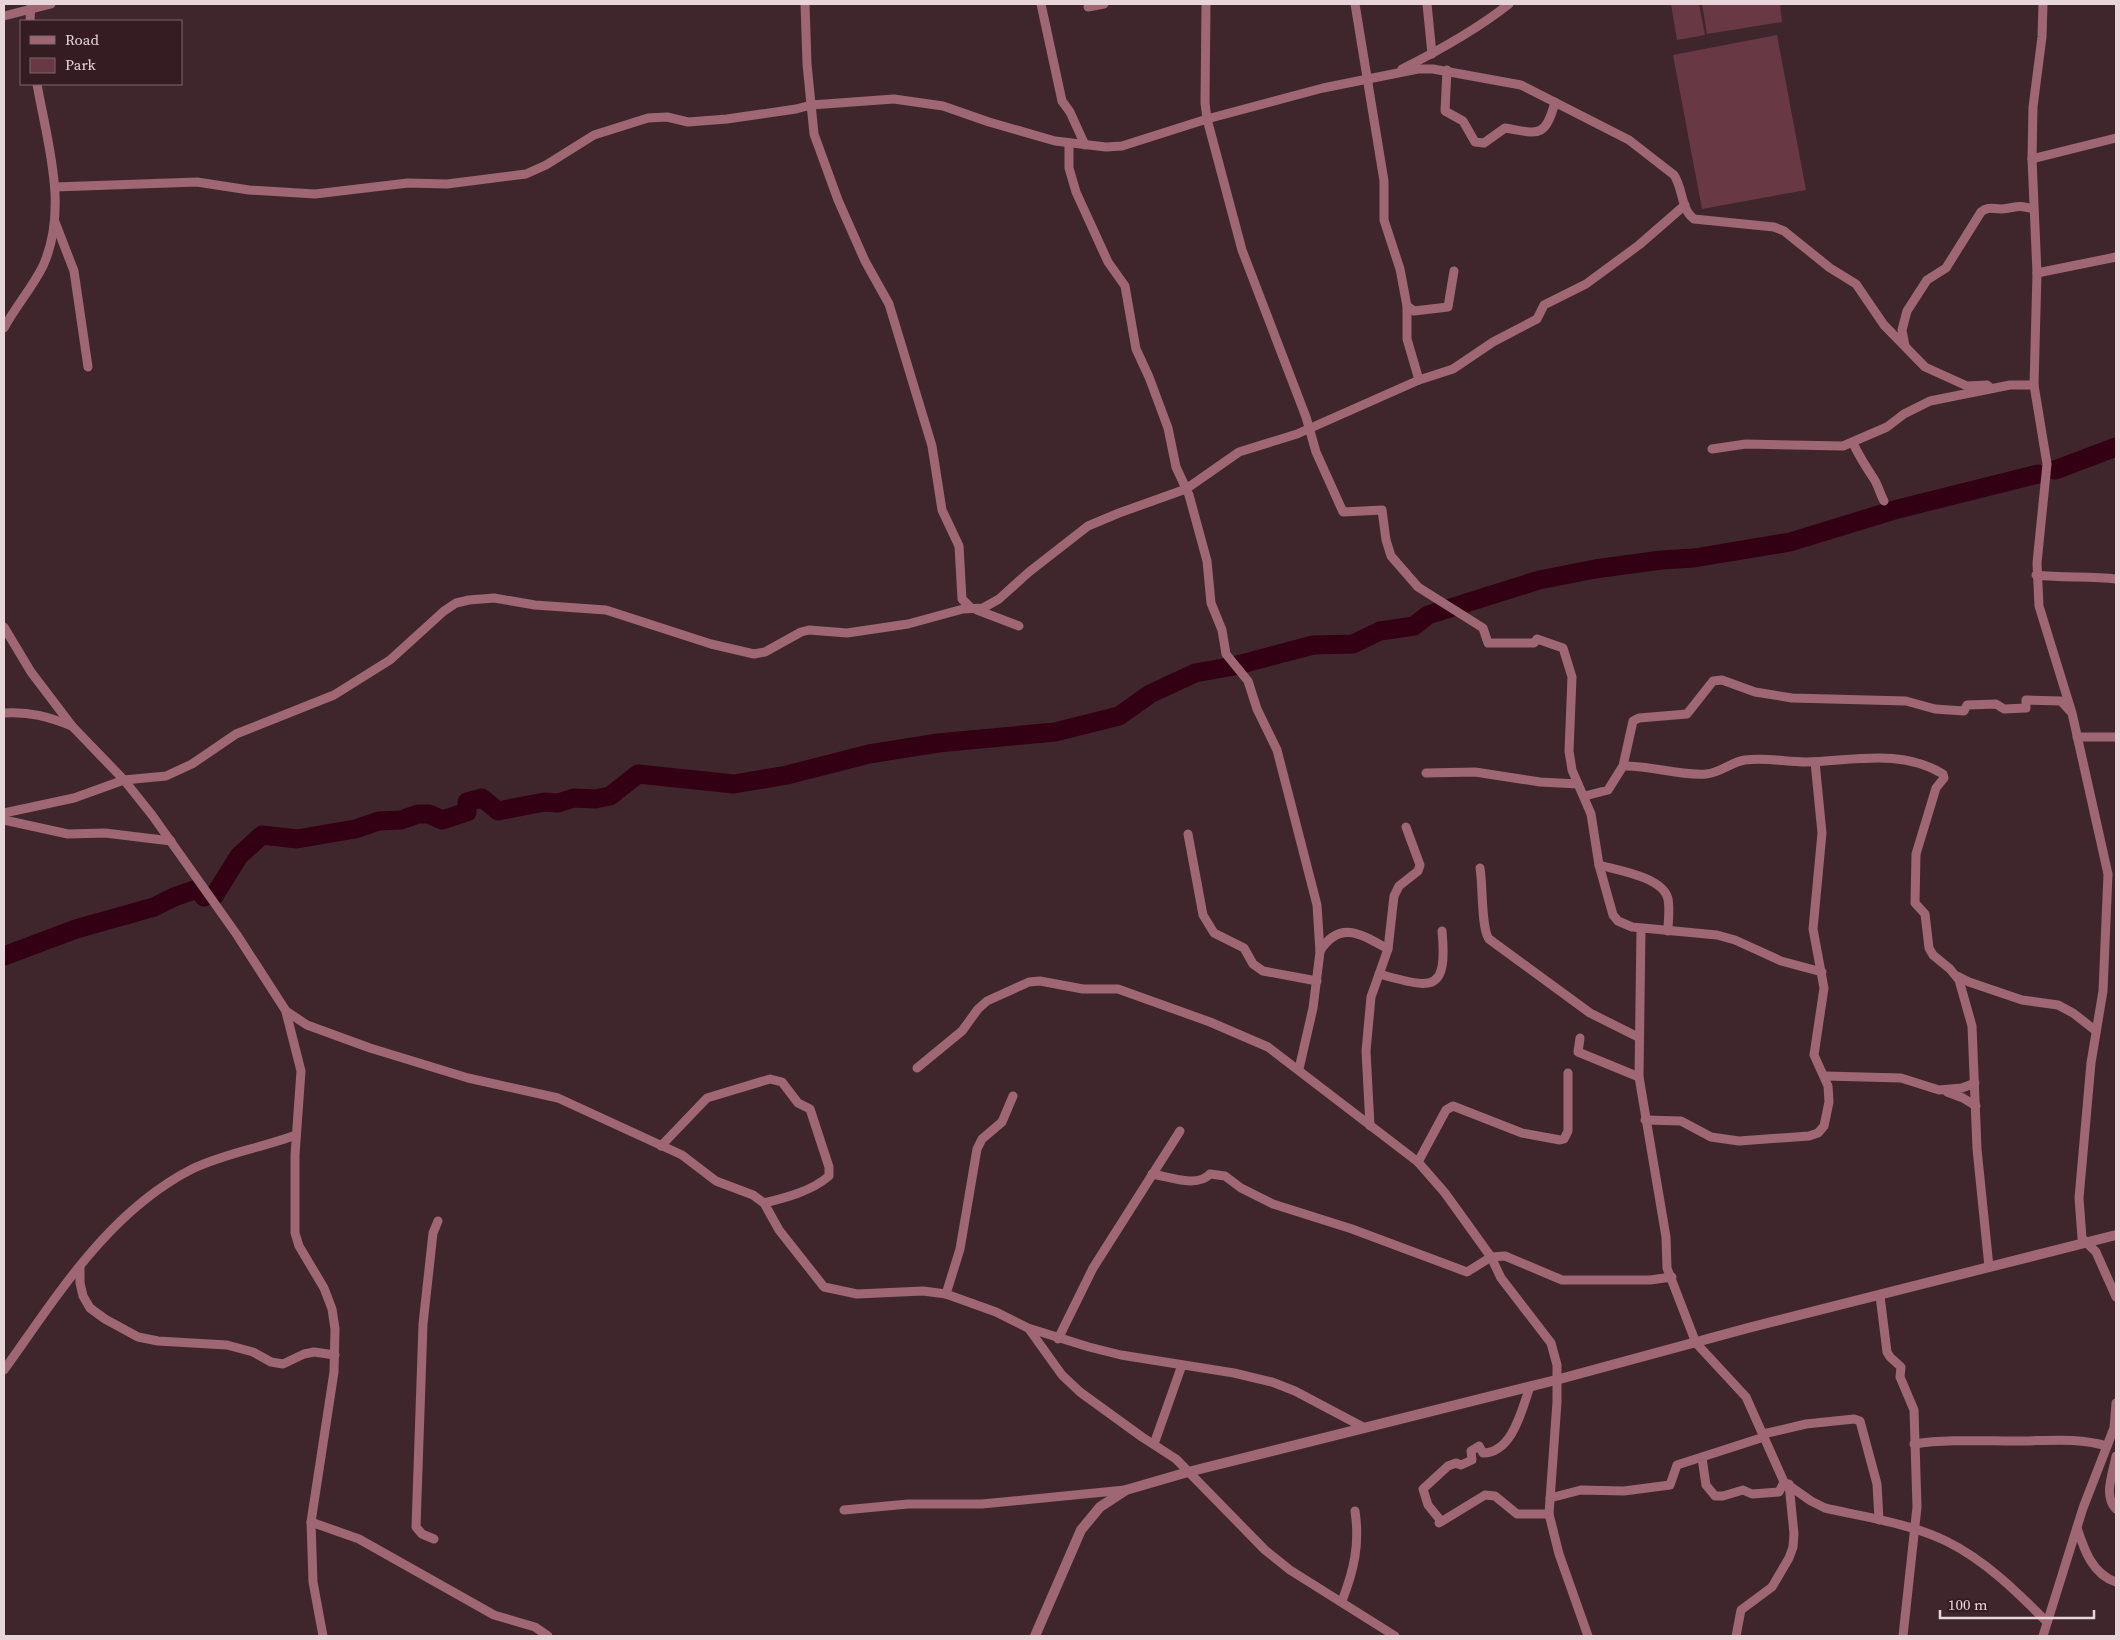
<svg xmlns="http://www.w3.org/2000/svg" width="2120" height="1640" font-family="'Source Serif 4',serif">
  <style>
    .green { fill: #693845 }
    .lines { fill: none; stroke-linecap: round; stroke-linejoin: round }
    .river { stroke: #330013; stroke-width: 19 }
    .minor { stroke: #9f6674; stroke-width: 9 }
    .tertiary { stroke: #9f6674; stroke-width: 10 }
  </style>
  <rect width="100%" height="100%" fill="#3f262c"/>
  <g class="green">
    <polygon points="1671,4 1699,4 1705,35 1677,40"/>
    <polygon points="1702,4 1780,4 1782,22 1707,34"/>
    <polygon points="1777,35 1806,190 1702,209 1673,55"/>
  </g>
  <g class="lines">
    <g class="river">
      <polyline points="2055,470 2116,447"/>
      <polyline points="214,896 239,856 262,835 297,839 355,829 379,821 401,820 418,814 429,814 442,820 467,812 467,802 482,798 498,811 544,802 558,803 574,798 595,799 610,796 638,774 734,784 787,775 869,754 938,743 1055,732 1119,716 1150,694 1195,673 1234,666 1313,645 1353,644 1380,631 1414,626 1428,615 1539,580 1595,569 1661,560 1694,558 1790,542 1898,509 2038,474"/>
      <polyline points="4,956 76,929 154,907 174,897 197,889 204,897"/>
    </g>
    <g class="minor">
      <polyline points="805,4 807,64 814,134 838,200 865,261 889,304 932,446 942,510 959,546 962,599 971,608"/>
      <polyline points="1041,4 1062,101 1070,112 1085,145"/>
      <polyline points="1206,4 1205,103 1207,119 1242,250 1306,417 1316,452 1343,512 1382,510 1386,540 1391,556 1418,587 1483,628 1488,643 1534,643 1537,639 1563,648 1572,677 1569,751 1572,770 1591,814 1599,865 1613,915 1618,921 1632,927 1717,935 1735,940 1781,961 1822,972"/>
      <polyline points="1355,4 1384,181 1384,220 1400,269 1407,306 1414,311 1448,307 1454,271"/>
      <polyline points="1427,4 1432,54"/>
      <polyline points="2043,4 2042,37 2033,107 2032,159 2037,273 2034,385 2047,464 2037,563 2039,606 2072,713 2108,874 2103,991 2091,1063 2079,1198 2082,1238 2096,1252 2116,1297"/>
      <polyline points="1088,7 1104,4"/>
      <polyline points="4,16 51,4"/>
      <polyline points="30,21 31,4"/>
      <path d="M 1402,69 C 1440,50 1476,30 1509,4"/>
      <path d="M 1447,70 L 1445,111 L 1463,121 L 1475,142 L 1484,143 L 1505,128 C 1537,133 1545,140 1555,102"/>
      <polyline points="1069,143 1069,168 1076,192 1108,262 1125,286 1136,349 1149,377 1168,428 1176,467 1189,495 1207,561 1211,603 1222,630 1226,654 1248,681 1257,709 1277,750 1317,905 1320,952 1313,1008 1299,1069"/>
      <polyline points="2032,159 2116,138"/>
      <path d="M 55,187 L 197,182 L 249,190 L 315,194 L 408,183 L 447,184 L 526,174 L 546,165 L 594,135 L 648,118 L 667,117 L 688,122 L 727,119 L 796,109 L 811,105 L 894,99 L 943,106 L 989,122 L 1055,141 L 1106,147 L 1122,146 L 1207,119 L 1323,88 L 1418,69 L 1433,69 L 1521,85 L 1629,140 L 1674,175 C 1683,188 1681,210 1694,219 L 1774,227 L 1784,231 L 1830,268 L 1856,284 L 1884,325 L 1925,367 L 1967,386 L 1987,385 L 1991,388"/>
      <polyline points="55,222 74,271 88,367"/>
      <polyline points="2037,273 2116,257"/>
      <polyline points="1407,306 1407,339 1419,380"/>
      <path d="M 4,328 C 16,306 32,288 43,266 C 69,208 47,142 37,84"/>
      <path d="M 1905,346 L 1902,330 L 1907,311 L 1927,280 L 1946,268 L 1981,212 C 1988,206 1993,209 2001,209 C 2016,208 2016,204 2033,209"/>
      <path d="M 1853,443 C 1859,456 1866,467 1874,479 C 1878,485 1880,494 1884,501"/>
      <polyline points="1712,449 1746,444 1843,446 1887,427 1904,414 1930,401 2010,385 2034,385"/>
      <path d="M 2036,575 C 2063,578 2089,576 2116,579"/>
      <polyline points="977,610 1019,626"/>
      <polyline points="4,627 31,672 72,726 124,780 152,815 237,935 286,1011 307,1025 370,1048 468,1078 558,1098 682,1155 716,1181 753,1195 764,1203 779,1230 824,1287 857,1294 923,1291 946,1294 996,1312 1028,1328 1089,1347 1121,1355 1234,1373 1272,1382 1295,1391 1363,1427"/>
      <path d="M 4,713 C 29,711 49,717 72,726"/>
      <polyline points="2077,737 2116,737"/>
      <path d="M 1623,766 C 1651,765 1677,776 1706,774 C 1720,773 1731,762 1745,760 C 1765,757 1786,762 1806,762 C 1852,761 1901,748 1943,774 L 1944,778 L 1936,788 L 1916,854 L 1915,903 L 1925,914 L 1929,948 L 1933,955 L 1950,969 L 1959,980 L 1972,1026 L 1977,1149 L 1989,1267"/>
      <polyline points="1426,773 1475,772 1540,782 1578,784"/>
      <polyline points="1585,796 1608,790 1623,766 1633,721 1639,718 1687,714 1713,681 1722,680 1755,692 1792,698 1906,701 1935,709 1964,711 1967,705 1996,704 2004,709 2026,708 2026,700 2061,701 2070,711"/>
      <polyline points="4,813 74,798 124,780 166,776 192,764 236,734 334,695 390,660 444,611 456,603 469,600 494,598 535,605 606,610 711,644 754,654 765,652 801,632 809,630 847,633 908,624 963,609 983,608 999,599 1029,572 1088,526 1119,513 1186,489 1239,452 1297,434 1419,380 1453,369 1493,342 1537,319 1544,305 1586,284 1639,245 1685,205"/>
      <polyline points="4,820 68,834 105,833 171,841"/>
      <polyline points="1188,834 1203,915 1214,933 1244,948 1253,964 1263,971 1317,981"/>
      <path d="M 1599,865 C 1617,870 1663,877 1668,899 C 1670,909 1668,921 1668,931"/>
      <path d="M 1480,868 C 1483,884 1481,929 1489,939 L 1590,1013 L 1638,1037"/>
      <path d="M 1641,929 L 1639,1077 L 1666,1237 L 1667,1268 L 1696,1343 L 1746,1397 L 1784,1482 L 1811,1501 L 1825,1508 C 1864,1517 1909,1523 1946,1541 C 1985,1560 2017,1592 2047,1622"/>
      <path d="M 1320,951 C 1340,919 1363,935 1388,949"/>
      <path d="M 1379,974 C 1431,988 1448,995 1442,931"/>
      <polyline points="1957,976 1969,982 2022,1000 2058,1005 2073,1013 2096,1031"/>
      <polyline points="286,1012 301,1071 295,1155 295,1233 299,1246 324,1288 332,1309 335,1329 334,1372 311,1522 313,1582 323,1636"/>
      <polyline points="1580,1038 1578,1052 1639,1077"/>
      <polyline points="917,1068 962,1031 978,1009 987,1001 1029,982 1040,981 1083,989 1118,989 1210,1022 1268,1047 1418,1162 1445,1193 1491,1257 1501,1278 1551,1343 1557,1365 1557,1402 1549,1514 1559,1554 1588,1636"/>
      <polyline points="1825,1076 1901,1078 1939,1090 1962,1088 1975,1083"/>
      <polyline points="1947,1092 1963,1098 1976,1106"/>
      <polyline points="1645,1120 1681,1121 1711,1137 1739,1141 1809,1136 1818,1133 1824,1126 1829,1102 1828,1086 1814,1055 1824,988 1813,929 1822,833 1815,762"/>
      <polyline points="1370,1126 1366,1051 1371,997 1388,949 1394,896 1399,886 1418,871 1420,865 1406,827"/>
      <path d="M 661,1146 L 707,1098 L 770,1079 L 782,1082 L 798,1103 L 810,1109 L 829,1167 L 829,1176 C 812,1191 785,1198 764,1203"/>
      <polyline points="1418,1162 1446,1110 1453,1106 1522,1133 1560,1140 1564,1139 1568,1131 1568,1073"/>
      <path d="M 1152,1174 C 1170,1177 1197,1188 1210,1174 L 1225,1176 L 1241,1188 L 1273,1204 L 1352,1229 L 1467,1272 L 1491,1257 L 1505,1256 L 1562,1280 L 1650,1280 L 1672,1277"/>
      <polyline points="80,1267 80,1283 83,1296 90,1308 105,1319 138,1337 158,1341 227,1345 253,1352 271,1362 283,1364 304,1354 314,1352 335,1355"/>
      <polyline points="946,1294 960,1249 977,1149 982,1139 1002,1122 1013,1096"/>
      <polyline points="1880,1296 1887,1352 1890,1357 1901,1367 1900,1377 1914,1410 1917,1507 1903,1636"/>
      <polyline points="1029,1329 1062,1375 1080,1392 1142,1437 1176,1459 1265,1550 1290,1570 1395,1636"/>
      <polyline points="1058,1339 1093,1268 1180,1131"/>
      <path d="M 4,1370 C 57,1296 108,1212 192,1169 C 225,1153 261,1148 296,1135"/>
      <polyline points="1763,1434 1806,1424 1854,1419 1860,1421 1877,1484 1879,1520"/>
      <polyline points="1154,1444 1182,1365"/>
      <path d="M 1914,1444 C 1948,1439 1981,1441 2015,1441 C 2046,1441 2077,1437 2107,1446"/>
      <path d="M 2116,1456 C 2113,1473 2103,1496 2116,1509"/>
      <polyline points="1702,1458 1706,1485 1715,1496 1723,1496 1743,1490 1752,1494 1779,1492 1784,1482"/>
      <polyline points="1550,1498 1581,1490 1624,1491 1670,1485 1677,1465 1764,1437"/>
      <polyline points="844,1510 908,1504 982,1504 1125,1490"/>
      <path d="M 1441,1521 L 1428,1505 L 1423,1489 L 1448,1466 L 1456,1463 L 1461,1465 L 1472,1460 L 1471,1451 L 1479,1446 L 1483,1453 C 1513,1453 1522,1408 1530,1387"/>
      <polyline points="311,1522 359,1539 494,1615 535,1627 548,1636"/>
      <polyline points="1439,1523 1485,1495 1495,1496 1517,1514 1549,1514"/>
      <path d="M 2077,1528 C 2084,1549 2092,1574 2116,1582"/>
      <polyline points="434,1539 422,1534 416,1527 423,1324 433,1233 438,1221"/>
      <path d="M 1342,1601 C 1354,1570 1360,1544 1355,1511"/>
      <polyline points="1736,1636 1741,1610 1772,1587 1789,1558 1793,1547 1794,1534 1789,1484"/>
      <polyline points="2043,1636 2083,1508 2114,1428 2116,1403"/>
    </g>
    <polyline class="tertiary" points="1035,1636 1081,1530 1100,1507 1126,1490 1188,1472 1556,1380 1748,1328 2116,1235"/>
  </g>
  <rect width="2120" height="1640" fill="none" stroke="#e7d5d9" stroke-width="10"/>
  <rect x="20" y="20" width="162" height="65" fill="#341c22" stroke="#7c666b"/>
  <rect x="30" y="36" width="25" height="8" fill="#9f6674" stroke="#7c666b"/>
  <text x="65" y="45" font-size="15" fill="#e7d5d9">Road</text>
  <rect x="30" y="58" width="25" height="15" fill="#693845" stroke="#7c666b"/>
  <text x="65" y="70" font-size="15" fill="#e7d5d9">Park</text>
  <path d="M1940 1610v8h154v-8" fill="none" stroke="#e7d5d9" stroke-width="2.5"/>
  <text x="1948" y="1610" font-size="15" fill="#e7d5d9" stroke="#341c22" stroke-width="4" paint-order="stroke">100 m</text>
</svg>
